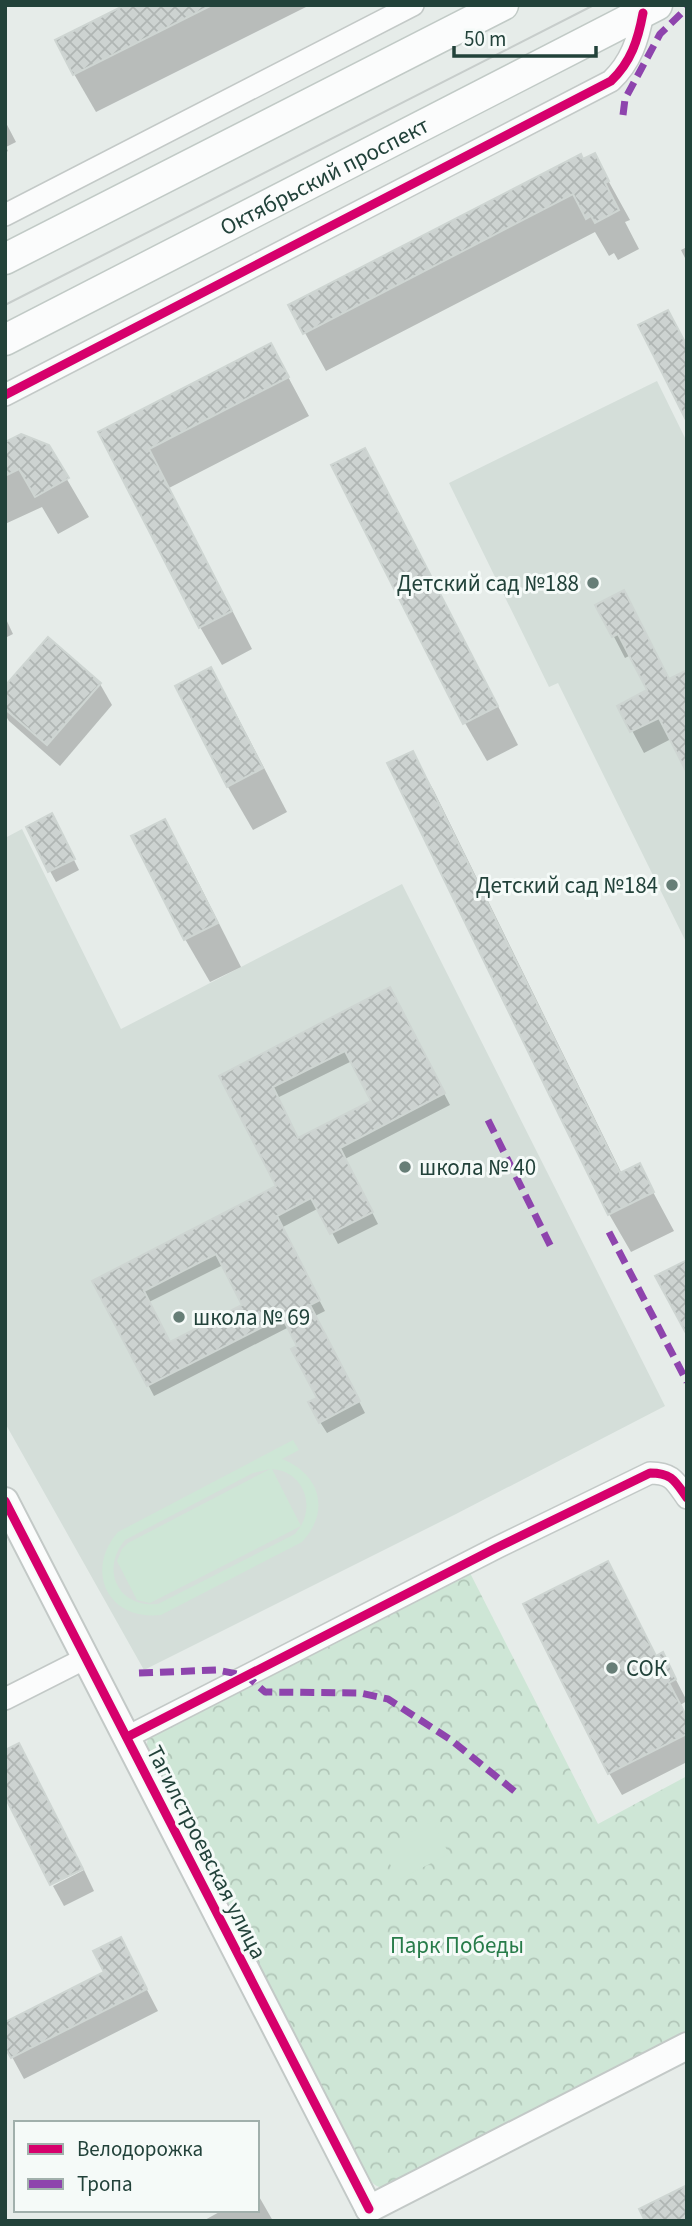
<svg xmlns="http://www.w3.org/2000/svg" width="692" height="2226" font-family="'Source Sans 3',sans-serif">
  <style>
    .built { fill: #d4ded9 }
    .park { fill: url(#park-crowns) }
    .pitch { fill: #cee6d6; fill-rule: evenodd }
    .shadow { fill: #0003; fill-rule: evenodd }
    .building { fill: url(#building-cross-hatch); stroke: #ced5d2; stroke-width: 2; fill-rule: evenodd }
    .lines { fill: none; stroke-linecap: round; stroke-linejoin: round }
    .minor-casing { stroke: #c3c9c7; stroke-width: 24 }
    .tertiary-casing { stroke: #c3c9c7; stroke-width: 30 }
    .secondary-casing { stroke: #c1cac6; stroke-width: 33 }
    .minor { stroke: #fbfcfc; stroke-width: 21 }
    .tertiary { stroke: #fbfcfc; stroke-width: 26 }
    .secondary { stroke: #fbfcfc; stroke-width: 30 }
    .tram { stroke: #c7cdcb; stroke-width: 2 }
    .quiet { stroke: #8e44ad; stroke-width: 7; stroke-dasharray: 14 7; stroke-linecap: butt }
    .cycleway-casing { stroke: #f5faf8; stroke-width: 13 }
    .cycleway { stroke: #d6006c; stroke-width: 9 }
    .poi-dot { fill: #677e77; stroke: #f5faf8; stroke-width: 2.5 }
    .labels { text-anchor: middle; stroke-width: 6; stroke-linejoin: round; paint-order: stroke }
    .street-label { font-size: 23px; fill: #22423a; stroke: #f5faf8 }
    .poi-label { font-size: 23px; fill: #22423a; stroke: #f5faf8; text-anchor: start }
    .park-label { font-size: 23px; fill: #287c4a; stroke: #f5faf8 }
  </style>
  <defs>
    <pattern id="park-crowns" width="20" height="18" patternUnits="userSpaceOnUse" patternTransform="scale(1.75)"><rect width="20" height="18" fill="#cee6d6"/><path d="M2 6a3 3 0 1 1 6 0M12 15a3 3 0 1 1 6 0" fill="none" stroke="#b1c6b8"/></pattern>
    <pattern id="building-cross-hatch" width="8" height="8" patternUnits="userSpaceOnUse" patternTransform="scale(1.75)"><rect width="8" height="8" fill="#cdd3d1"/><path d="M0 0l8 8M0 8l8-8" fill="none" stroke="#b0b6b4"/></pattern>
  </defs>
  <rect width="100%" height="100%" fill="#e6ece9"/>
  <g class="built">
    <polygon points="657,381 687,442 687,944 558,683 549,687 449,483"/>
    <polygon points="22,829 121,1029 402,884 665,1406 456,1514 144,1670 5,1423 5,838"/>
  </g>
  <path class="park" d="M 470,1573 L 598,1824 L 687,1776 L 687,2036 L 385,2188 C 375,2187 371,2183 367,2174 L 146,1750 L 148,1737 Z"/>
  <g class="pitch">
    <path d="M 293,1440 L 299,1450 L 282,1459 C 320,1474 331,1511 302,1542 L 161,1615 C 108,1621 84,1571 118,1532 ZM 270,1469 L 128,1543 L 122,1549 L 117,1561 L 137,1600 L 150,1603 L 301,1526 L 295,1534 L 158,1604 C 118,1608 100,1570 125,1540 L 253,1473 ZM 272,1469 C 301,1471 315,1501 301,1526 Z"/>
    <polygon points="432,1821 449,1854 398,1880 382,1848"/>
  </g>
  <g class="shadow">
    <polygon points="129,5 310,5 96,112 74,74"/>
    <polygon points="5,121 16,142 6,147 8,151 5,153"/>
    <polygon points="594,155 630,220 625,222 639,249 618,260 614,253 609,256 595,232 326,371 305,333"/>
    <polygon points="687,247 687,262 681,250"/>
    <polygon points="271,345 309,416 169,488 252,649 222,665 200,627 100,432"/>
    <polygon points="5,444 48,447 89,517 58,534 42,507 5,524"/>
    <polygon points="364,450 386,488 518,745 487,761 465,723"/>
    <polygon points="598,606 670,681 671,739 644,753 619,706 649,691 631,655 625,658"/>
    <polygon points="5,617 13,634 5,638"/>
    <polygon points="211,669 235,712 287,812 253,830 228,787 177,686"/>
    <polygon points="100,684 112,705 60,766 9,721 5,715 5,689"/>
    <polygon points="412,753 434,791 622,1174 639,1166 674,1231 631,1252 609,1214"/>
    <polygon points="164,821 189,864 241,967 210,982 185,939"/>
    <polygon points="57,826 79,870 56,882 50,871"/>
    <path d="M 396,1001 L 450,1105 L 345,1159 L 378,1224 L 338,1244 L 319,1208 L 281,1228 L 325,1311 L 315,1316 L 365,1413 L 327,1433 L 320,1422 L 319,1399 L 299,1346 L 289,1327 L 154,1396 L 94,1282 L 278,1187 L 221,1077 ZM 352,1061 L 373,1102 L 298,1140 L 277,1098 ZM 223,1265 L 244,1306 L 170,1344 L 149,1302 Z"/>
    <polygon points="656,1657 674,1676 687,1701 680,1705 687,1718 687,1762 622,1795 609,1773"/>
    <polygon points="84,1870 94,1891 64,1906 53,1886"/>
    <polygon points="121,1940 158,2011 24,2079 5,2044 107,1973"/>
    <polygon points="257,2193 273,2221 203,2221 223,2210 257,2210"/>
  </g>
  <g class="building">
    <polygon points="125,5 212,5 73,75 55,40"/>
    <polygon points="595,153 609,181 605,183 619,210 595,223 591,216 586,219 573,194 303,334 288,305 581,154 583,159"/>
    <polygon points="668,310 687,346 687,422 638,325"/>
    <polygon points="271,343 289,377 149,449 232,611 199,628 98,432"/>
    <polygon points="21,434 49,445 69,478 35,497 19,469 5,476 5,442"/>
    <polygon points="365,448 498,706 463,724 331,465"/>
    <polygon points="624,590 669,679 687,670 687,773 659,718 630,732 617,706 647,690 618,634 612,637 595,605"/>
    <polygon points="48,637 101,683 47,745 5,709 5,686"/>
    <polygon points="211,667 263,768 227,787 175,686"/>
    <polygon points="413,751 620,1173 640,1163 654,1192 608,1215 387,763"/>
    <polygon points="52,813 75,859 48,872 26,827"/>
    <polygon points="165,819 218,923 184,940 131,836"/>
    <path d="M 390,987 L 445,1093 L 340,1148 L 373,1212 L 330,1234 L 311,1198 L 277,1216 L 320,1300 L 310,1305 L 360,1401 L 319,1423 L 308,1402 L 317,1398 L 291,1349 L 297,1346 L 282,1317 L 147,1386 L 92,1281 L 276,1186 L 219,1076 ZM 345,1051 L 371,1101 L 298,1138 L 273,1087 ZM 216,1254 L 242,1305 L 170,1342 L 144,1291 Z"/>
    <polygon points="687,1260 687,1335 655,1276"/>
    <polygon points="608,1561 656,1656 663,1652 676,1679 669,1683 687,1717 687,1734 608,1774 523,1604"/>
    <polygon points="19,1743 83,1869 50,1885 5,1797 5,1750"/>
    <polygon points="121,1937 147,1989 11,2058 5,2048 5,2022 104,1972 93,1951"/>
    <polygon points="687,2185 687,2221 645,2221 639,2209"/>
  </g>
  <g class="lines">
    <defs>
      <g id="minor">
        <polyline points="5,215 413,5"/>
        <path d="M 5,395 L 611,81 C 631,62 638,40 643,13"/>
        <polyline points="5,1699 86,1658"/>
        <path d="M 127,1737 L 496,1548 L 650,1473 C 672,1473 675,1481 687,1498"/>
      </g>
      <g id="tertiary">
        <polyline points="5,1501 369,2209"/>
        <polyline points="369,2209 687,2046"/>
      </g>
      <g id="secondary">
        <polyline points="5,259 503,5"/>
        <path id="s1" d="M 5,340 L 657,5"/>
      </g>
    </defs>
    <use href="#minor" class="minor-casing"/>
    <use href="#tertiary" class="tertiary-casing"/>
    <use href="#secondary" class="secondary-casing"/>
    <use href="#minor" class="minor"/>
    <use href="#tertiary" class="tertiary"/>
    <use href="#secondary" class="secondary"/>
    <polyline class="tram" points="5,305 594,5"/>
    <g class="quiet">
      <polyline points="623,115 625,99 660,34 687,8"/>
      <polyline points="488,1120 551,1247"/>
      <polyline points="609,1232 687,1382"/>
      <polyline points="139,1673 217,1670 247,1676 265,1692 360,1693 388,1699 451,1740 518,1794"/>
    </g>
    <defs>
      <g id="cycleway">
        <path d="M 5,395 L 611,81 C 631,62 638,40 643,13"/>
        <polyline points="5,1501 369,2209"/>
        <path d="M 127,1737 L 496,1548 L 650,1473 C 672,1473 675,1481 687,1498"/>
      </g>
    </defs>
    <use href="#cycleway" class="cycleway-casing"/>
    <use href="#cycleway" class="cycleway"/>
  </g>
  <g class="poi-dot">
    <circle cx="593" cy="583" r="7"/>
    <circle cx="672" cy="885" r="7"/>
    <circle cx="405" cy="1167" r="7"/>
    <circle cx="179" cy="1317" r="7"/>
    <circle cx="612" cy="1668" r="7"/>
  </g>
  <g class="labels">
    <g class="street-label">
      <text dy="8" stroke="none"><textPath href="#s1" startOffset="359">Октябрьский проспект</textPath></text>
      <text transform="translate(207 1852) rotate(63)" y="8">Тагилстроевская улица</text>
    </g>
    <g class="poi-label">
      <text x="579" y="591" text-anchor="end">Детский сад №188</text>
      <text x="658" y="893" text-anchor="end">Детский сад №184</text>
      <text x="419" y="1175">школа № 40</text>
      <text x="193" y="1325">школа № 69</text>
      <text x="626" y="1676">СОК</text>
    </g>
    <g class="park-label">
      <text x="457" y="1953">Парк Победы</text>
    </g>
  </g>
  <rect width="692" height="2226" fill="none" stroke="#22423a" stroke-width="14"/>
  <rect x="14" y="2121" width="245" height="91" fill="#f5faf8" stroke="#a1b0ac" stroke-width="2"/>
  <rect x="28" y="2144" width="35" height="10" fill="#d6006c" stroke="#a1b0ac" stroke-width="2"/>
  <text x="77" y="2156" font-size="21" fill="#22423a">Велодорожка</text>
  <rect x="28" y="2179" width="35" height="10" fill="#8e44ad" stroke="#a1b0ac" stroke-width="2"/>
  <text x="77" y="2191" font-size="21" fill="#22423a">Тропа</text>
  <path d="M454 46v10h142v-10" fill="none" stroke="#22423a" stroke-width="3.5"/>
  <text x="464" y="46" font-size="21" fill="#22423a" stroke="#f5faf8" stroke-width="5" paint-order="stroke">50 m</text>
</svg>
